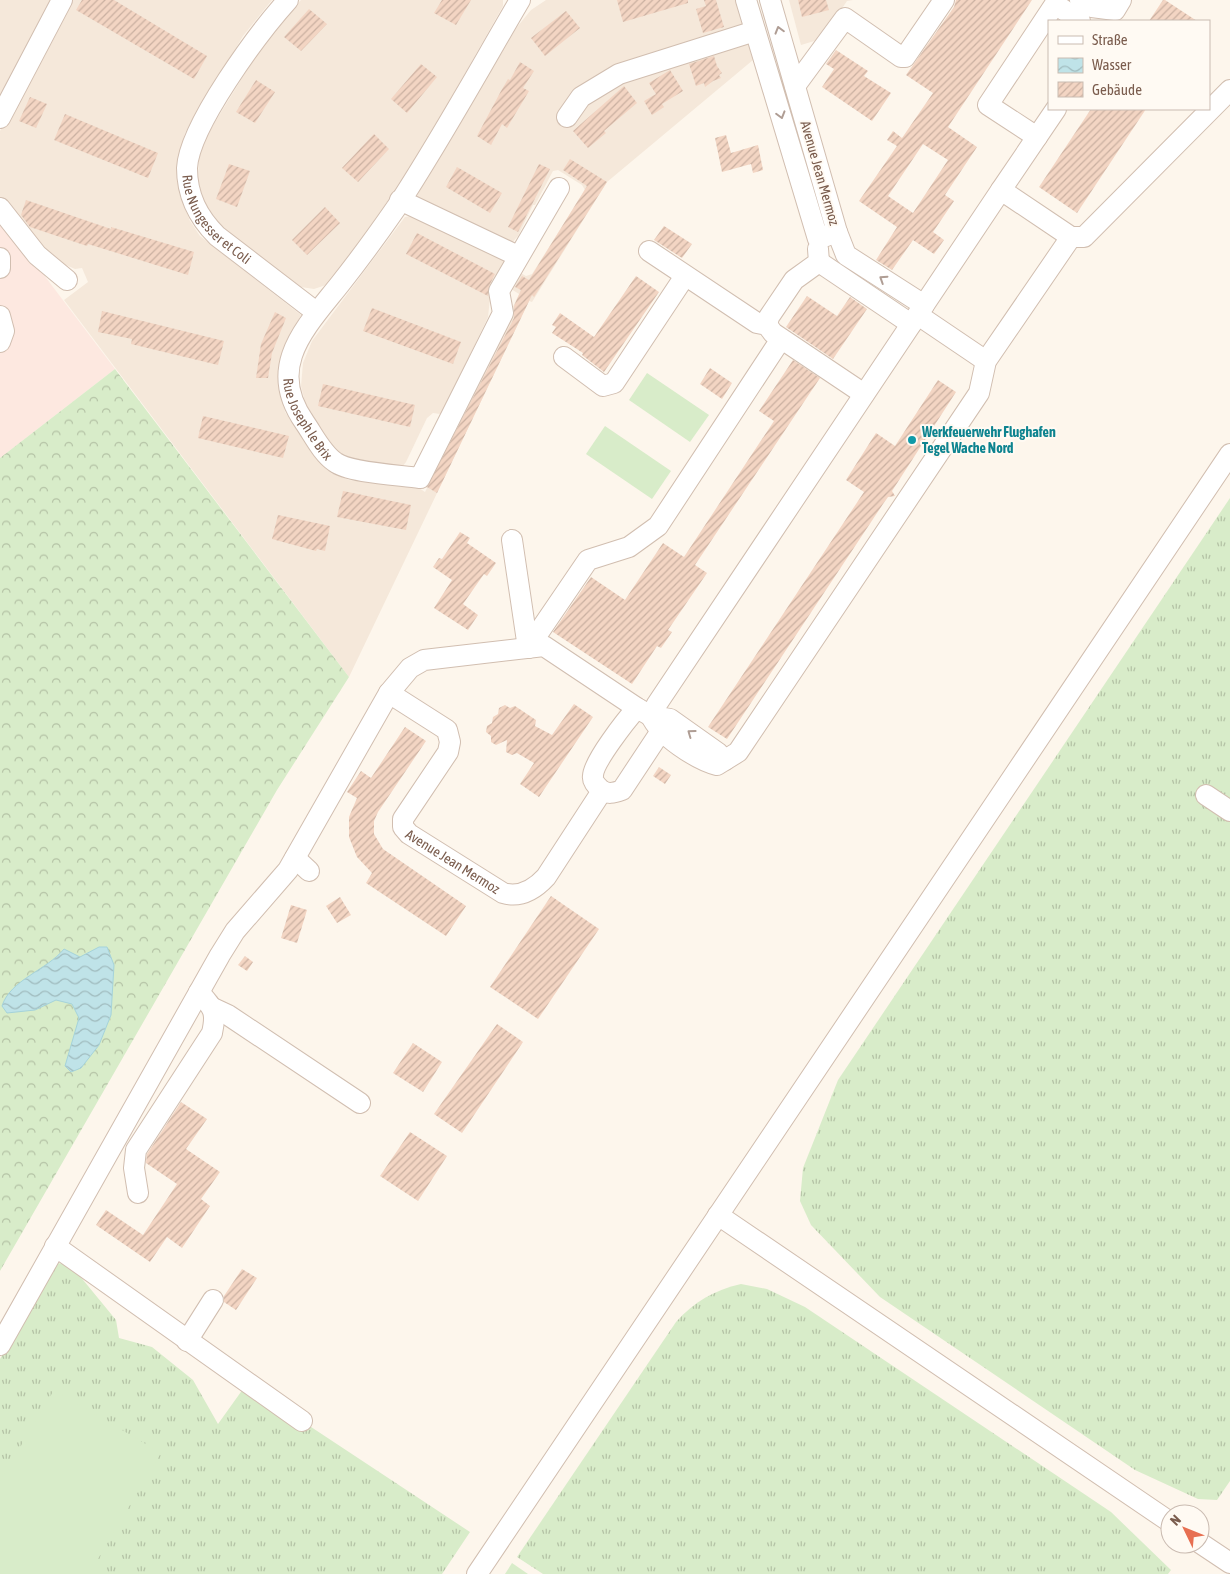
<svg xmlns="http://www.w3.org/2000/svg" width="1230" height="1574" font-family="'Asap Condensed',sans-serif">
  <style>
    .residential { fill: #f5e8da }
    .commercial { fill: #fde8e0 }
    .grass { fill: url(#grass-tufts) }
    .forest { fill: url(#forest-crowns) }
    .garden { fill: #d8ecc9 }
    .water { fill: url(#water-waves); stroke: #a5d3da }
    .building { fill: url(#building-hatch); fill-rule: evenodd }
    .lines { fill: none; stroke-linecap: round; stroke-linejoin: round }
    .minor-casing { stroke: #d1beb0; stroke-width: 22 }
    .minor { stroke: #fff; stroke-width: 20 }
    .oneway { stroke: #af9d94 }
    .culture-dot { fill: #0f9aa8; stroke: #fffaf3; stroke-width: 2 }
    .labels { text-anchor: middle; stroke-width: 4; stroke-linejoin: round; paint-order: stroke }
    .street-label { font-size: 14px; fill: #7a5c4d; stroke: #fffaf3 }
    .culture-label { font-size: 14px; font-weight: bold; fill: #0d838f; stroke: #fffaf3; text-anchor: start }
  </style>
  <defs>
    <pattern id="grass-tufts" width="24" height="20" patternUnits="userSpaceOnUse" patternTransform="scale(1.25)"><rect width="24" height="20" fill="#d8ecc9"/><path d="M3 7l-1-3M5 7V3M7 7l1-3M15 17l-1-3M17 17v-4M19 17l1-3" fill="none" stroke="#b4c2a5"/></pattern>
    <pattern id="forest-crowns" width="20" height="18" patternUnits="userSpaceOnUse" patternTransform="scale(1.25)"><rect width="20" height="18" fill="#d8ecc9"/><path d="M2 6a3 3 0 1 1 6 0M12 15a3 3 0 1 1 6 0" fill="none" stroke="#b4c2a5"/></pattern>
    <pattern id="water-waves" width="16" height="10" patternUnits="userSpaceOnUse" patternTransform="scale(1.25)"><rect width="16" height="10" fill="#bfe3e8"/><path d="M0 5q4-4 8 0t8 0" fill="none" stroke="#a0bbbe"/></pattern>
    <pattern id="building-hatch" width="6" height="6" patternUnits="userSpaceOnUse" patternTransform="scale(1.25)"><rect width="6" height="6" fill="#f3d5c3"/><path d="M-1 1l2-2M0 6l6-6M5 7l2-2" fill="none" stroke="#cab0a1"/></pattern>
  </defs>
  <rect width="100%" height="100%" fill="#fdf6ec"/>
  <g class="residential">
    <polygon points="0,0 57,0 5,97 0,95"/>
    <polygon points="69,0 272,0 243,36 185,133 177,163 179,193 190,221 200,236 301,315 286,344 281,395 285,412 291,421 322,465 331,473 349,480 419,488 425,492 427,488 424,486 460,418 519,294 505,285 515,270 526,276 532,274 585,190 582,185 558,170 553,171 535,205 533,205 518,236 511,244 414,200 517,27 531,10 546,0 736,0 753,60 607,182 532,302 529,301 349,677 64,300 88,282 82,268 75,269 43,255 0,199 0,131"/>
    <polygon points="301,0 503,0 503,6 423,148 396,189 334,278 326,285 314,289 301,287 293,281 223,228 204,203 198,181 199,157 207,135 257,54 283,19"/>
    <polygon points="789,0 853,0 847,1 821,39 801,45"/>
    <polygon points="411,216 507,262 490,298 488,317 443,411 440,414 433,413 427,418 406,462 402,467 344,461 310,419 312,413 306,406 301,386 303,363 312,341 405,217"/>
  </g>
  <polygon class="commercial" points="0,217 115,369 0,458"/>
  <g class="grass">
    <polygon points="1230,498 1230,1481 1217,1500 1198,1499 1135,1470 880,1297 811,1225 800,1201 803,1168 838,1080"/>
    <polygon points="54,1263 70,1264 116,1320 119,1338 152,1347 193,1380 218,1424 243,1389 302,1421 470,1532 442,1574 0,1574 0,1359"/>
    <path d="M 741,1284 L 767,1289 L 805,1307 L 1111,1512 L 1171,1570 L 1168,1574 L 543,1574 L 517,1557 L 676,1322 C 694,1302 714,1290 741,1284 Z"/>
    <polygon points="512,1563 528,1574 505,1574"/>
  </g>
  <polygon class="forest" points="115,369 349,677 277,790 0,1271 0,458"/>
  <g class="garden">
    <polygon points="647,373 709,415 690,442 629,400"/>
    <polygon points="605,426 671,471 652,499 586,454"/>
    <polygon points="54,1390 161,1453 89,1574 11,1574 0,1567 0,1481"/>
  </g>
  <path class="water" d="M 99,947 L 107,947 L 114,965 L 111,1015 L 99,1045 L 81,1068 L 71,1072 L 65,1066 L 79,1018 L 72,1004 L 56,1000 L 35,1010 L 7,1013 L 2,1006 C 10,980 47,970 64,949 L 80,957 Z"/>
  <g class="building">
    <polygon points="82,0 114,0 207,56 194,79 76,10"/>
    <polygon points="442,0 471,0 456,25 434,13"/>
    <polygon points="617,0 688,0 688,3 623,22"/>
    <polygon points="704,0 716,0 724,27 703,33 696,9 706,6"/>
    <polygon points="798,0 826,0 829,10 802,17"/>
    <path d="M 956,0 L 1032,0 L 948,127 L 977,147 L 945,195 L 954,201 L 933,232 L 944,240 L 934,254 L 913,240 L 892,270 L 876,260 L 897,227 L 859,201 L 897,146 L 887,140 L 893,131 L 902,138 L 933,93 L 906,75 L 954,7 ZM 923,144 L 948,160 L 913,213 L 888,196 Z"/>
    <polygon points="1163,0 1165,0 1197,21 1149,21"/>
    <polygon points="309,9 327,24 301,51 284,37"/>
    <polygon points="566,11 580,28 545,56 531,38"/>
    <polygon points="836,50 868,71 864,76 891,93 872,121 822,87 834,69 826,64"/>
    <polygon points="714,56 717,66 722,73 719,75 721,78 713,81 705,87 704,83 696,86 689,64"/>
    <polygon points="520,62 534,71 523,88 529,91 507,128 502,124 491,145 477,136 501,91 508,79 510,80"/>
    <polygon points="421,64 437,77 407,113 391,99"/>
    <polygon points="670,70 683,91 662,104 664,107 652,115 644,101 656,94 649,83"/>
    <polygon points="256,80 275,92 255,123 236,112"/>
    <polygon points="624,86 637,103 604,131 606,133 588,148 573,131"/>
    <polygon points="30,97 47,104 36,128 19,121"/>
    <polygon points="1091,109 1146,109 1077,213 1039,187"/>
    <polygon points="65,114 158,153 148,178 54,140"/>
    <polygon points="374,134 389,149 358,182 342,168"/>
    <polygon points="726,135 731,153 758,145 763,170 753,173 751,164 722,172 715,138"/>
    <polygon points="570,159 607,182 534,297 532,295 437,493 427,487 514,318 514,306 521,290 515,287 522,276 529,280 587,186 563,170"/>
    <polygon points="229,164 250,171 237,207 216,199"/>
    <polygon points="539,164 550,169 518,232 508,227"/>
    <polygon points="457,167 502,193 490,213 446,187"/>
    <polygon points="26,200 111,229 111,227 194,252 188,275 88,244 87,246 30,227 21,215"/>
    <polygon points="325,207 340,223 307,255 292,240"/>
    <polygon points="664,226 692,244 682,258 654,240"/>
    <polygon points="417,233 495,274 489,286 488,296 406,254"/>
    <polygon points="636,276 659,292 604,372 582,355 583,353 552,333 556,327 552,325 560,313 594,337"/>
    <polygon points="807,296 837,316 850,297 867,309 833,359 786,327"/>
    <polygon points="372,308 461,342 453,364 363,331"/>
    <polygon points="102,311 224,341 218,365 131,344 132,339 98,332"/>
    <polygon points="275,312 286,318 272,353 268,378 256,378 261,344"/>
    <polygon points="793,360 820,378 695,565 707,573 668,630 672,632 661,648 657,646 632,684 553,632 591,577 625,600 663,543 684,557 774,421 759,411"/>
    <polygon points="710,368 732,383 722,399 700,384"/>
    <polygon points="938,380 956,392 892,491 895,496 888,497 883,504 727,739 708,727 864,492 846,480 876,433 895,446"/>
    <polygon points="323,384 415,405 410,427 318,406"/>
    <polygon points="203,416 289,436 283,458 198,438"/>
    <polygon points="343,491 411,505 406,530 337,517"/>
    <polygon points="278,515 330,526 325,551 317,549 316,551 272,539"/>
    <polygon points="460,532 470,538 467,543 496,563 487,576 484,574 463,604 478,615 468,630 434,608 452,580 433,567 439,558 442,559"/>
    <polygon points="574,704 593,717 539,797 520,784 534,763 517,753 512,755 506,752 507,740 496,745 491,742 491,736 486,732 487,726 492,723 493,717 498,714 499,708 505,705 510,708 515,706 536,720 535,726 552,735"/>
    <polygon points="405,727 426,741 378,812 374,821 374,834 383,849 466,906 446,936 366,883 372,873 357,857 349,837 349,817 357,798 347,792 361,771 371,778"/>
    <polygon points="659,767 671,775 665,784 653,776"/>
    <polygon points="551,896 599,929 538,1019 490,987"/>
    <polygon points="340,897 351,915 337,923 326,906"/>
    <polygon points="291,905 307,910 297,943 281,938"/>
    <polygon points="245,956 253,962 247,971 238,965"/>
    <polygon points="497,1024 523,1042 462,1133 434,1114"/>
    <polygon points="413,1043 442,1062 423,1092 393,1073"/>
    <polygon points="181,1102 207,1119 186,1149 220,1172 201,1199 210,1206 182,1248 167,1237 150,1262 96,1225 106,1210 143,1235 177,1184 146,1163 147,1154"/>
    <polygon points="410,1132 447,1156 418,1201 380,1176"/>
    <polygon points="242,1269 257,1278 236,1310 224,1302 224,1296"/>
  </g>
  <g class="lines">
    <defs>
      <g id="minor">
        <path id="s1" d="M 288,0 C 259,32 189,126 187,168 C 187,196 198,217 217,236 L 316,312"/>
        <path id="s2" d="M 520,0 C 479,70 440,141 396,208 C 378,234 359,260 340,284 C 305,328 265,367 305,423 C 314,436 322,453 335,462 C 349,473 400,475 420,478 L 503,313 L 499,291 L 559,188"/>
        <polyline points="746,0 818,239 837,232 770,0"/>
        <polyline points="1080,0 1092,7 1115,10 1121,0"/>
        <polyline points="795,86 845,18 901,57 905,57 944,0"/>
        <polyline points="567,117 581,97 619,74 755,31"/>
        <polyline points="0,118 62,0"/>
        <polyline points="1037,137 988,105 1055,4 1080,21"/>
        <polyline points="1001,190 1056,109"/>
        <polyline points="400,200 518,256"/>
        <polyline points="0,208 37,255 67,280"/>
        <polyline points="837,232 846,255 924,305"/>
        <path d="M 1071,237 L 1001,190 L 657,704 L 651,716 C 659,735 697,760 717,765 L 738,752 L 979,393 L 986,361 L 1071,237 L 1084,237 L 1230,90"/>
        <polyline points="649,251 757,323 767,325 773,333 864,394"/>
        <polyline points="0,258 0,268"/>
        <polyline points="819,262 911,324"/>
        <polyline points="918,315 986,361"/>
        <polyline points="0,316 4,331 0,342"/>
        <polyline points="767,325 769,317 794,280 819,262 818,249"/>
        <polyline points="564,357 603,386 614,383 685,276"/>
        <polyline points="512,540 528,648"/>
        <polyline points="528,648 588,560 629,547 658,526 781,339"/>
        <path id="s3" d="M 389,693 L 447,730 L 450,742 L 448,752 L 403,819 L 403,827 L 409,834 L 503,893 C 520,898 534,890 546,877 L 602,791"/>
        <path d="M 637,708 C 627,719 593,762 593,776 C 592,781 596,785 600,789 C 607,795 614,793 622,790 L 661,731"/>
        <polyline points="1206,795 1230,811"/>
        <polyline points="295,858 309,871"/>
        <polyline points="213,1008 228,1015 360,1103"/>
        <path d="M 138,1193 L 134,1168 L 136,1150 L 212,1033 C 217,1011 213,1008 199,992"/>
        <polyline points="718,1215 1170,1522"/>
        <polyline points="55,1246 302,1421"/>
        <polyline points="187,1341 213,1300"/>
        <polyline points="0,1345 220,955 235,931 288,870 389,693 410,668 424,660 544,646 637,708 651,716 670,719 718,753 725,760"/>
        <polyline points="1200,1543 1230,1563"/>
        <polyline points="477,1574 1230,454"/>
      </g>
    </defs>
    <use href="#minor" class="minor-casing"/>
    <use href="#minor" class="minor"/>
  </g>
  <defs><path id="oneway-chevron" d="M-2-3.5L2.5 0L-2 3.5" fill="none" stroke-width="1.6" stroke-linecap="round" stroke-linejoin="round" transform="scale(1.25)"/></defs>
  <g class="oneway">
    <use href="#oneway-chevron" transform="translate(779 30) rotate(-106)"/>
    <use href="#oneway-chevron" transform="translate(781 115) rotate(74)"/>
    <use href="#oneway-chevron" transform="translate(883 279) rotate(-147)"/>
    <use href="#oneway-chevron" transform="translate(691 733) rotate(-144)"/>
  </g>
  <circle class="culture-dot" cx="912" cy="440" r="5"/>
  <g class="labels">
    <g class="street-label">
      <text transform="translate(820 173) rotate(74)" y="5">Avenue Jean Mermoz</text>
      <text dy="5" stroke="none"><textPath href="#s1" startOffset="260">Rue Nungesser et Coli</textPath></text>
      <text dy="5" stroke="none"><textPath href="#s2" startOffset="492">Rue Joseph le Brix</textPath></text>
      <text dy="5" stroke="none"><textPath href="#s3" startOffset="241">Avenue Jean Mermoz</textPath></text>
    </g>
    <g class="culture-label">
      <text x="922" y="437">Werkfeuerwehr Flughafen<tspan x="922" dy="16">Tegel Wache Nord</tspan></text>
    </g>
  </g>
  <rect x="1048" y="20" width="162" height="90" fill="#fffaf3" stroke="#cabbb1"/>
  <rect x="1058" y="36" width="25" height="8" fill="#ffffff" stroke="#cabbb1"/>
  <text x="1092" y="45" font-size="15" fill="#7a5c4d">Straße</text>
  <rect x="1058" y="58" width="25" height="15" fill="url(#water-waves)" stroke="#cabbb1"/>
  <text x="1092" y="70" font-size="15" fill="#7a5c4d">Wasser</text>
  <rect x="1058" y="82" width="25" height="15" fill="url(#building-hatch)" stroke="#cabbb1"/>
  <text x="1092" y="95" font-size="15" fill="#7a5c4d">Gebäude</text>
  <g transform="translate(1185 1529) rotate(313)"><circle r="24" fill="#fffaf3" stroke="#cabbb1"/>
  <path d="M0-4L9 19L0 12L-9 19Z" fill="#e76f51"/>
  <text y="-8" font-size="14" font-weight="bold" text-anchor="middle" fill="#7a5c4d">N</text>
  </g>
</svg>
